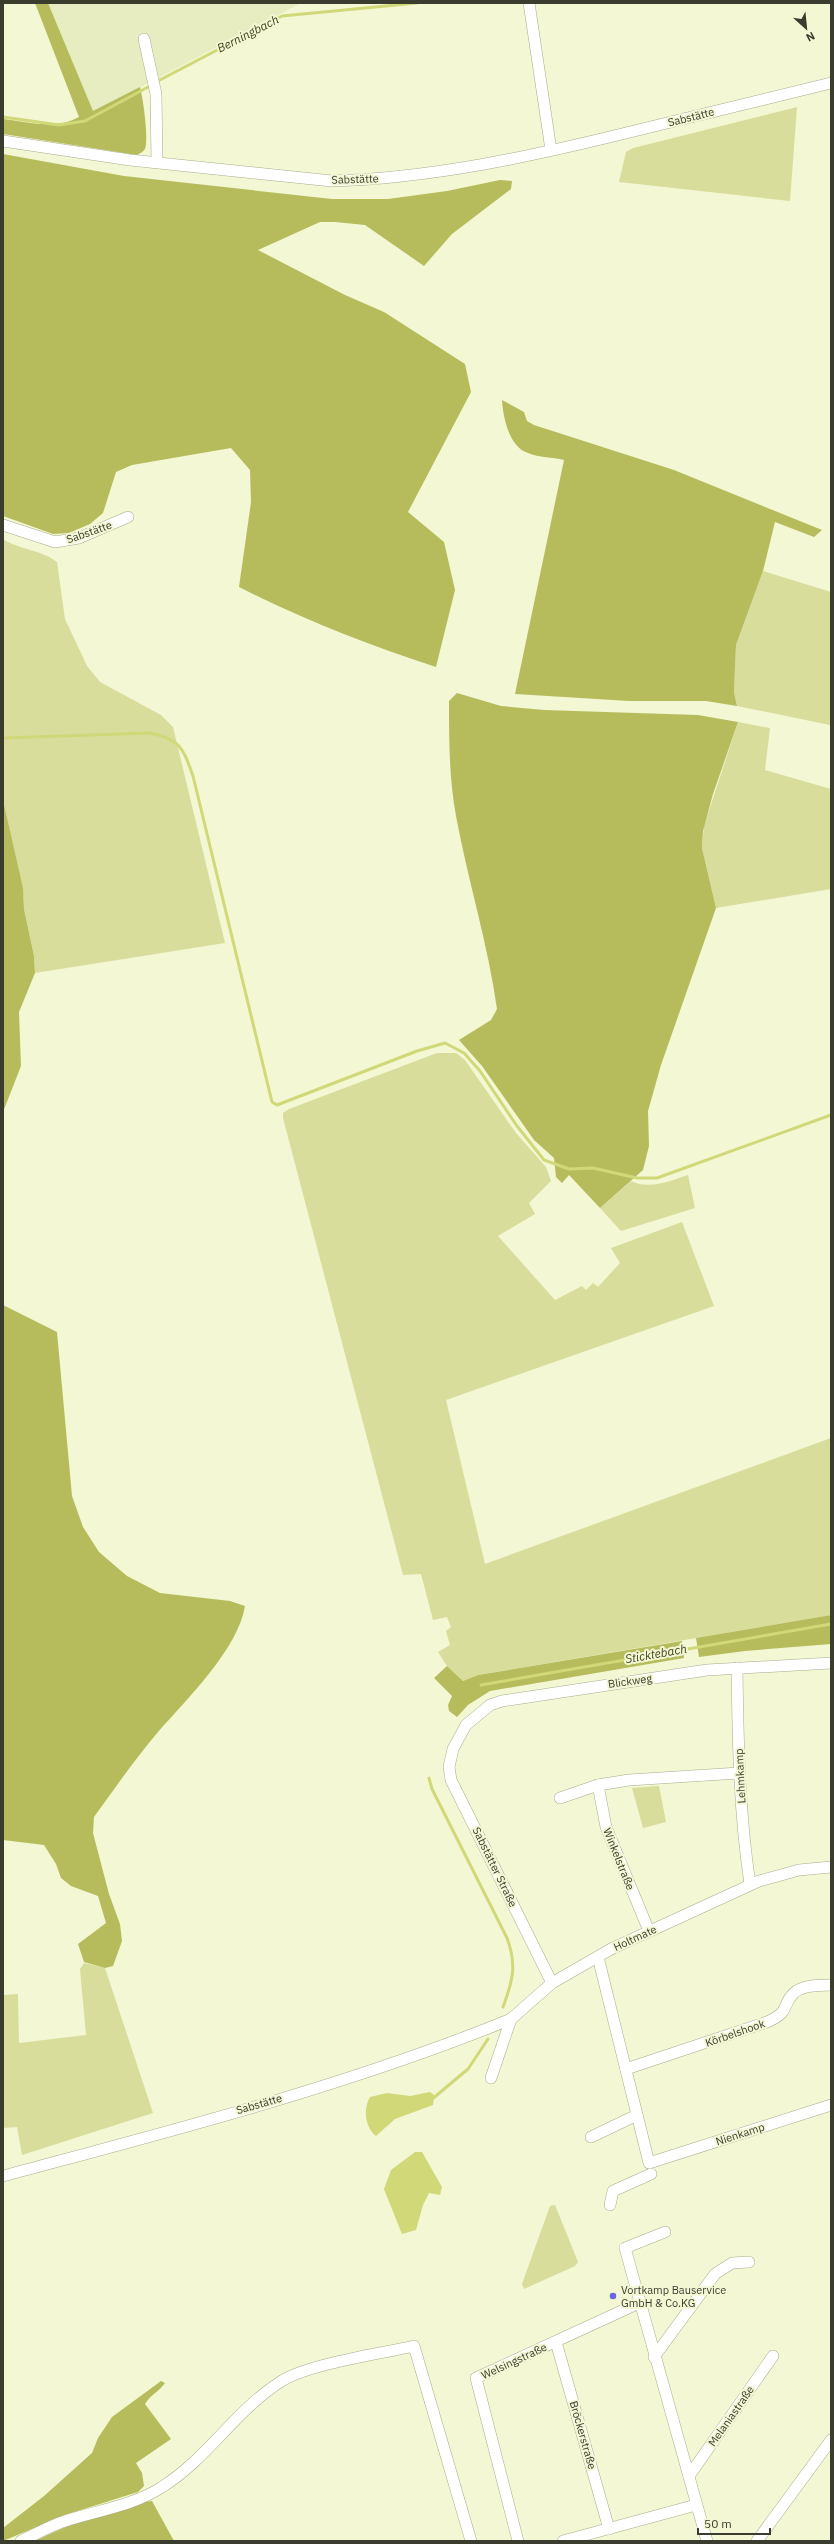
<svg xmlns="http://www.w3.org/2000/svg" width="834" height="2544" font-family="'IBM Plex Sans',sans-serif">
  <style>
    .built { fill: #e7ecc1 }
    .green { fill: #d8dd9c }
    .forest { fill: #b6bc5c }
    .water { fill: #d1d878 }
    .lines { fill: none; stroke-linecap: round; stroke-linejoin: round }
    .stream { stroke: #d1d878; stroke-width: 3 }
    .minor-casing { stroke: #a9ac8b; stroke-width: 12 }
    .minor { stroke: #fff; stroke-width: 11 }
    .poi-dot { fill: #6867e1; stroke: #f3f7d4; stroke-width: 1.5 }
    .labels { text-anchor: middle; stroke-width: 4; stroke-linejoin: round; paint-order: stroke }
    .street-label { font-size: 11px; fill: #3a3c2e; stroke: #f3f7d4 }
    .poi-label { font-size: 11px; fill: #3a3c2e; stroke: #f3f7d4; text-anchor: start }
    .water-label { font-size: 12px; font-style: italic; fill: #3f4119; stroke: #f3f7d4 }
  </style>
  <rect width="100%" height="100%" fill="#f3f7d4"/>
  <polygon class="built" points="48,3 301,3 93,112"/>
  <g class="green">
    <polygon points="797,107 790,201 619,182 626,152 633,148"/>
    <path d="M 3,539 C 20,550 42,550 57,562 L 65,619 L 87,666 L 100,682 L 161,715 L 173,727 L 225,943 L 35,973 L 34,956 L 24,909 L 23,891 L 3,800 Z"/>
    <polygon points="763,571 831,592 830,725 737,706 734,692 736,645"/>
    <polygon points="738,722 770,728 765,770 831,789 831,889 716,908 702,848 704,826"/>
    <polygon points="437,1053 456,1053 465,1060 516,1133 546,1167 551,1181 529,1203 535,1214 498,1236 555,1300 582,1286 586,1290 593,1283 598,1287 620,1263 611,1248 682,1222 714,1306 446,1400 485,1564 831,1438 831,1615 478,1675 463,1681 447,1666 438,1652 450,1645 446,1631 451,1627 447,1617 433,1620 421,1574 403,1575 283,1118 283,1113 289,1109"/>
    <path d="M 688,1175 L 695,1208 L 621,1231 L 600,1208 L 631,1181 C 650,1190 670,1181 688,1175 Z"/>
    <polygon points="659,1786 666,1822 643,1828 632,1788"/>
    <polygon points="84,1963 105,1968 153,2113 22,2155 17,2127 3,2128 3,1973 4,1995 18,1994 19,2043 86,2035 80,1969"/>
    <polygon points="555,2205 578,2262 575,2266 524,2289 522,2284 550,2206"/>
  </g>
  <g class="forest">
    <path d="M 35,3 L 48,3 L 93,111 L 140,87 C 143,98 149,140 145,149 C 143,152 140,153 137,155 L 3,134 L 3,119 C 29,122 55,130 79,117 Z"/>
    <path d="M 3,154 L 124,176 L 332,199 L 388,199 L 447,191 L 500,180 L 512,181 L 511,189 L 452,234 L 424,266 L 365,225 L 335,222 L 320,222 L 258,250 L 345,295 L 384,312 L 465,364 L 471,392 L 408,512 L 444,542 L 455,590 L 436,667 C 369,645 302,619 239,587 L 251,502 L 250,470 L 231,448 L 132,465 L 116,472 L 103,513 L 90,524 L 69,533 L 53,534 L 3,516 Z"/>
    <path d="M 502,400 L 524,412 L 527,421 L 534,425 L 674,470 L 822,530 L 814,537 L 775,522 L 763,571 L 736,645 L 734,692 L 737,706 L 706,701 L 629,701 L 515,694 L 564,460 C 552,457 539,458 528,453 C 509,447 503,417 502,400 Z"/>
    <path d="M 457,693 L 501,706 L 544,710 L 698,715 L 738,722 L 713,794 L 703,831 L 702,848 L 716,908 L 661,1065 L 648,1111 L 649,1146 L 643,1170 L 600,1208 L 569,1175 L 562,1183 L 556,1177 L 554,1158 L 534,1140 L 482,1066 L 459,1040 L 491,1020 L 497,1009 C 488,944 468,881 456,816 C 449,778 449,739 449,701 Z"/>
    <polygon points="3,800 23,888 24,909 34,956 35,973 19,1012 21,1066 3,1112"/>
    <path d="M 3,1305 L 57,1332 L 72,1496 L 83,1527 L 99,1552 L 127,1576 L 160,1593 L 230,1601 L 245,1606 C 238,1649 187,1699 158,1732 C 135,1759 115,1788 94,1817 L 93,1833 L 109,1894 L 120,1924 L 122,1941 L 113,1966 L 105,1968 L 84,1962 L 78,1944 L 106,1923 L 98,1896 L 71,1886 L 61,1878 L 56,1864 L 44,1845 L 3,1840 Z"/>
    <polygon points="831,1615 831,1644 745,1651 699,1657 696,1638"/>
    <polygon points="682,1641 684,1658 490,1691 468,1705 457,1717 449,1711 448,1705 452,1696 434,1678 447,1666 463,1681 478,1675"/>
    <path d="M 161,2381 L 165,2383 C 159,2392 150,2395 145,2404 L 171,2439 L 136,2463 L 142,2473 L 144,2486 L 138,2492 L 68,2514 L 3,2541 L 3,2528 L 44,2496 L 92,2453 L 98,2438 L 112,2417 Z"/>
    <path d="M 152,2501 L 174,2541 L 35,2541 C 71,2524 112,2506 152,2501 Z"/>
  </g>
  <g class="water">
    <path d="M 430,2092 L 434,2095 L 433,2105 L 395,2119 L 376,2136 C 365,2127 363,2109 370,2097 L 387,2093 L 410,2096 Z"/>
    <polygon points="415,2152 422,2152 442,2187 440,2195 429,2193 423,2205 416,2230 402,2234 384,2189 391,2170"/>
  </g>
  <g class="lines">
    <g class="stream">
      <polyline points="158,81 282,16 417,3"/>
      <polyline points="3,117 59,125 85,121 150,86"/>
      <path d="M 3,738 L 150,733 C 180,739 183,748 193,776 L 272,1102 L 277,1105 L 417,1051 L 445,1043 L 464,1053 L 480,1071 L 517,1126 L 544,1160 L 569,1169 L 593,1168 L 637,1178 L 657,1178 L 831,1115"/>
      <polyline points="481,1685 831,1624"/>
      <path d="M 429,1778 L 432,1789 L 507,1938 C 517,1965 513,1980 503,2007"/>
      <polyline points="431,2100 468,2069 488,2039"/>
    </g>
    <defs>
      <g id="minor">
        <polyline points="529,3 551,150"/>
        <polyline points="144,39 156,94 157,162"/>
        <path d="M 3,141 L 130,160 L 332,181 C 433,178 533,156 630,132 C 697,116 764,99 831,83"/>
        <polyline points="3,525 55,542 79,538 128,517"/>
        <path d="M 737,1668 C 738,1740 739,1812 750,1884"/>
        <polyline points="598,1785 606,1827 649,1931"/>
        <polyline points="560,1798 598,1785 629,1780 739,1773"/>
        <polyline points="598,1957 649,2163 831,2105"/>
        <polyline points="552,1983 451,1780 449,1767 453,1749 466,1725 490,1705 502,1701 707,1670 831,1663"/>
        <path d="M 626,2069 L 767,2022 C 792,2011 781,2005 794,1993 C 802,1985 821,1985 831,1985"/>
        <polyline points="491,2078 511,2019 552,1983 611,1949 759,1881 799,1870 831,1867"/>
        <polyline points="591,2137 637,2115"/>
        <path d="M 3,2176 C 174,2130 347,2086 511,2019"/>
        <polyline points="610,2205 613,2191 651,2174"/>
        <polyline points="665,2232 625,2248 707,2541"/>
        <polyline points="556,2342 609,2529"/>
        <polyline points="654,2357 715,2274 732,2263 749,2262"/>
        <polyline points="689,2476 773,2356"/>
        <path d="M 21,2541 C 34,2535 48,2527 62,2522 C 95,2511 133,2506 162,2487 C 207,2459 235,2411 280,2382 C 307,2364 380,2354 414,2346 L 471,2541"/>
        <polyline points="518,2541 476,2378 639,2303"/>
        <polyline points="563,2541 696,2505"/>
        <polyline points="757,2541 831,2440"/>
      </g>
    </defs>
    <use href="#minor" class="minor-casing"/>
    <use href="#minor" class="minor"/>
  </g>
  <circle class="poi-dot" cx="613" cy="2296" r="4"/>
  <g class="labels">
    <g class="street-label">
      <text transform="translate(691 117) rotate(-14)" y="4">Sabstätte</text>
      <text transform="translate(355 179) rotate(-2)" y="4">Sabstätte</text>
      <text transform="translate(89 532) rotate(-19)" y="4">Sabstätte</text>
      <text transform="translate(630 1681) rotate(-8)" y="4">Blickweg</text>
      <text transform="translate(740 1776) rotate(-93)" y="4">Lehmkamp</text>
      <text transform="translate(619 1859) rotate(68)" y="4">Winkelstraße</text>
      <text transform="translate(495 1867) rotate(64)" y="4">Sabstätter Straße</text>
      <text transform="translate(635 1938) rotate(-25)" y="4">Holtmate</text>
      <text transform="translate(735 2033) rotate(-19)" y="4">Körbelshook</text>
      <text transform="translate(259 2104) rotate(-16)" y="4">Sabstätte</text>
      <text transform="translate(740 2134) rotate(-18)" y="4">Nienkamp</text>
      <text transform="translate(514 2361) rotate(-25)" y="4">Welsingstraße</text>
      <text transform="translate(731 2416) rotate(-55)" y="4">Melaniastraße</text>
      <text transform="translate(583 2435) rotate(74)" y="4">Bröckerstraße</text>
    </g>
    <g class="poi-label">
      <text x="621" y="2294">Vortkamp Bauservice<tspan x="621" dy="13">GmbH &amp; Co.KG</tspan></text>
    </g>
    <g class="water-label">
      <text transform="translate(248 34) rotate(-27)" y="4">Berningbach</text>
      <text transform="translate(656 1654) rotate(-10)" y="4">Sticktebach</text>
    </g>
  </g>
  <rect width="834" height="2544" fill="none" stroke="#3a3c2e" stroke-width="8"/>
  <g transform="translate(806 28) rotate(153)" stroke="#f3f7d4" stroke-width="3" paint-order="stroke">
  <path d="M0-3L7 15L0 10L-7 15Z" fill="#3a3c2e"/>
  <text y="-6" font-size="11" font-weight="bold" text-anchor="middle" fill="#3a3c2e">N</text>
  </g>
  <path d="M698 2528v6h72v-6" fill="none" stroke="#3a3c2e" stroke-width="2"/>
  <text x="704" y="2528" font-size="12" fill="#3a3c2e" stroke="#f3f7d4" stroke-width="3" paint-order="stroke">50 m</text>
</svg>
